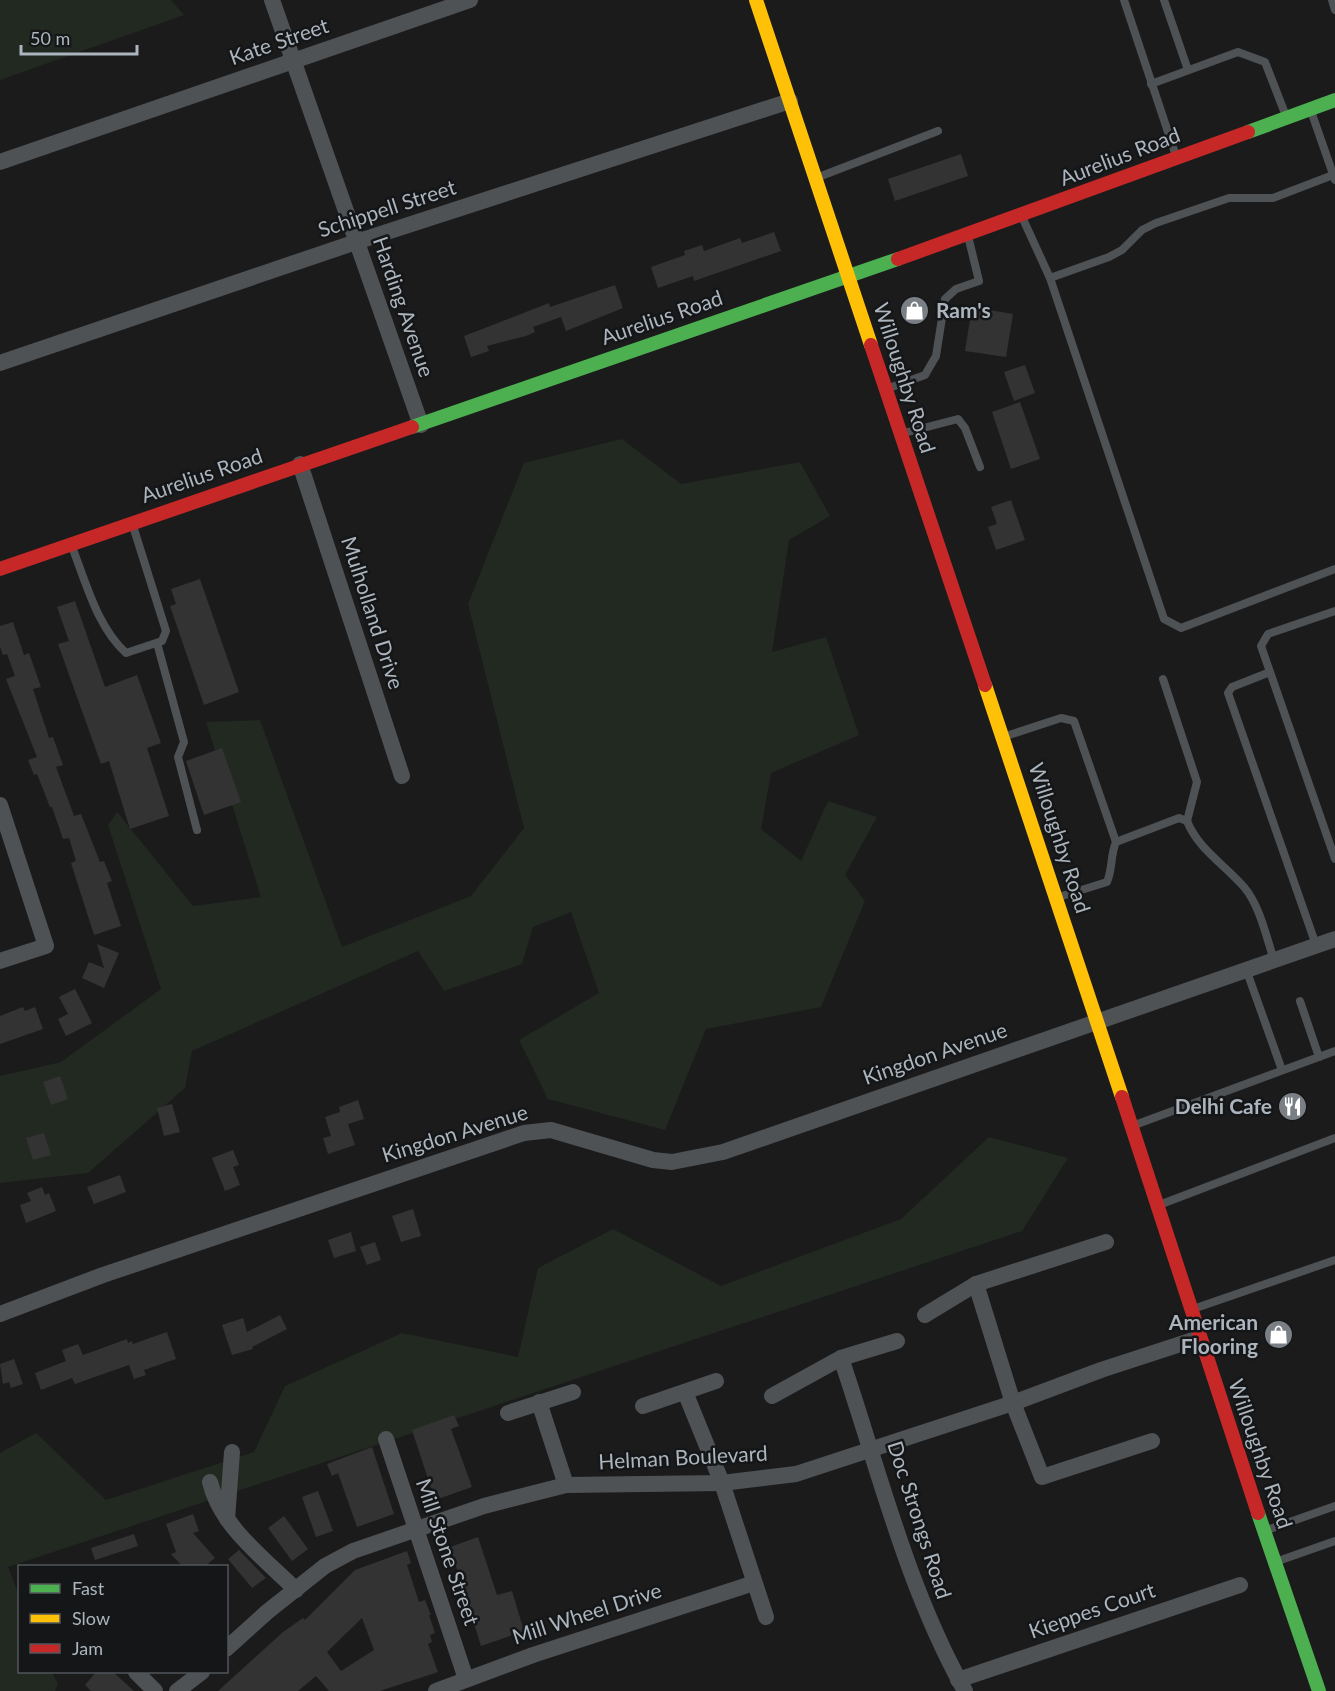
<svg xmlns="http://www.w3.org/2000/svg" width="1335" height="1691" font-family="Lato,sans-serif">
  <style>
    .green { fill: #212921 }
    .building { fill: #333334; fill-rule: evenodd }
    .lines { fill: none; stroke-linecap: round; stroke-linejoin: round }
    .lane { stroke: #4f5255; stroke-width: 8 }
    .street { stroke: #4f5255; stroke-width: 16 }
    .fast { stroke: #4caf50; stroke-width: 14 }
    .slow { stroke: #ffc107; stroke-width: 14 }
    .jam { stroke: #c62828; stroke-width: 14 }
    .labels { text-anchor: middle; stroke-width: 5; stroke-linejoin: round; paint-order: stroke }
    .street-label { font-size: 21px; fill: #acb5bd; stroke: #151618 }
    .poi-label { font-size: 21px; font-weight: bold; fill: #acb5bd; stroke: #151618; text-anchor: end }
  </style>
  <rect width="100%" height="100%" fill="#1b1b1c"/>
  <g class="green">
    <polygon points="0,0 171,0 184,15 0,80"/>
    <polygon points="622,439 681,484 800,462 830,516 789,540 772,652 826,637 859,735 771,773 761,829 801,861 828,801 877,817 845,875 865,901 821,1007 706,1029 665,1130 548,1099 519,1040 599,993 571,912 533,927 522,964 444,991 418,951 192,1051 185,1088 88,1173 0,1183 0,1076 61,1062 161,989 108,825 117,812 193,906 261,897 206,722 260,720 342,947 471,896 524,828 468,604 524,463"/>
    <polygon points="989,1137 1068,1158 1022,1231 8,1567 19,1595 20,1672 52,1672 58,1684 55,1691 0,1691 0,1453 36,1433 106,1500 254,1452 285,1386 402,1333 518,1357 538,1268 613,1229 721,1286 901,1219"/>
  </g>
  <g class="building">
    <polygon points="961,154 968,176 895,201 888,179"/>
    <polygon points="774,232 781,251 694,281 693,276 658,288 651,267 685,255 684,251 702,245 704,251 740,238 742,243"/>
    <polygon points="615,285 623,308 566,331 561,317 533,327 535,332 526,336 487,346 489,351 471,357 464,336 549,303 550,307"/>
    <polygon points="972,307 1013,314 1006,357 965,351"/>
    <polygon points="1025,365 1035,393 1014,401 1004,372"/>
    <polygon points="1020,402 1040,459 1011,469 992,412"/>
    <polygon points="1011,500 1025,540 996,550 988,527 997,524 991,507"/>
    <polygon points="200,579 239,692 204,705 170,606 176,604 171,589"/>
    <polygon points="75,601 105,687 137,675 161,743 147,748 169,816 130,829 109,761 101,764 58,644 69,641 57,607"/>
    <polygon points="13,622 24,655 29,653 41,687 33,689 49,738 53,737 63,765 56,767 74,816 81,814 100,862 104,861 112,881 107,883 121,926 94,935 71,863 76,861 69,838 63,839 52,807 50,807 37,774 34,775 28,760 37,757 6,679 15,676 7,654 3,655 0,647 0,626"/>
    <polygon points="222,748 241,802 204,815 186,761"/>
    <polygon points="97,944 119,953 104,988 82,978 89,962 104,968"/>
    <polygon points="75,989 92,1023 66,1036 58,1019 68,1014 59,997"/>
    <polygon points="23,1007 25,1011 35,1007 43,1029 0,1044 0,1016"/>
    <polygon points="60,1076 68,1099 51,1105 43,1082"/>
    <polygon points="358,1100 364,1119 348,1124 355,1145 328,1154 323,1138 331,1136 325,1117 340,1112 339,1107"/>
    <polygon points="172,1104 180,1132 164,1136 157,1108"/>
    <polygon points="44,1133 51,1155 33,1160 26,1138"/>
    <polygon points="233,1150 239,1165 233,1167 240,1185 225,1191 212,1158"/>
    <polygon points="120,1175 126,1192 94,1204 87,1187"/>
    <polygon points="42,1187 45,1195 49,1193 56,1211 26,1223 20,1205 31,1201 27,1193"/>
    <polygon points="413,1209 421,1236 401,1242 392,1216"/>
    <polygon points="351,1232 356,1251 334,1258 328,1240"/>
    <polygon points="375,1242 381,1260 367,1265 360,1247"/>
    <polygon points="280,1315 287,1329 252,1347 253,1349 232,1355 222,1325 243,1318 247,1332"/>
    <polygon points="167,1332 176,1359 144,1370 146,1375 134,1379 129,1365 75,1384 72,1378 41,1390 35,1373 66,1361 62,1350 78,1344 83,1355 127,1339 128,1343 132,1341 133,1344"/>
    <polygon points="14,1359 23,1384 11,1388 9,1382 3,1384 0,1364"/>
    <polygon points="454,1415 459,1426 451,1429 472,1487 435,1500 412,1430"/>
    <polygon points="372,1447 394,1514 357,1527 338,1473 332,1476 327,1464"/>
    <polygon points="318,1491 333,1531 316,1537 302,1497"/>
    <polygon points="193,1514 199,1531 193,1533 215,1558 205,1566 182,1566 171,1554 176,1552 166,1524"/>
    <polygon points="284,1516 308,1549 292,1561 268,1528"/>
    <polygon points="134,1534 138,1546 95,1560 91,1548"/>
    <polygon points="478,1537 497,1595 512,1591 524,1631 481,1646 450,1547"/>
    <polygon points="239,1550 266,1578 252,1588 228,1559"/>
    <path d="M 407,1551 L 411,1563 L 407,1565 L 419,1602 L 425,1600 L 431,1615 L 429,1615 L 435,1633 L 430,1635 L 432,1642 L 428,1644 L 438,1672 L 380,1691 L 329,1691 L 316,1676 L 298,1691 L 218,1691 L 283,1632 L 303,1618 L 305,1620 L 355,1570 ZM 362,1618 L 374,1650 L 341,1671 L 327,1652 Z"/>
    <polygon points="97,1671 112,1671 134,1691 91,1691 85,1685"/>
  </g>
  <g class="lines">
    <g class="lane">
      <polyline points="1124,0 1176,156"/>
      <polyline points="1164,0 1188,70"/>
      <polyline points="1332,0 1335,10"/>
      <polyline points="1151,84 1238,52 1265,62 1286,116"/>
      <polyline points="1311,111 1335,180"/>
      <polyline points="816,178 938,131"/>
      <polyline points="1023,219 1050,278 1164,619 1181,628 1335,569"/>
      <polyline points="1050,278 1109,257 1122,250 1142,230 1156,223 1229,198 1273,198 1333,175"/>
      <polyline points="889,388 925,375 936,356 945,299 956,289 979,281 968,236"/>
      <polyline points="904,433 958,419 965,428 980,467"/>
      <path d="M 72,547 C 86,582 97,627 126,653 L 162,641 L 166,631 L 133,526"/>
      <polyline points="1335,611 1268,634 1261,646 1335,859"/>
      <polyline points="157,643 184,742 178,757 197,830"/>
      <polyline points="1270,672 1232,687 1228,693 1316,945"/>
      <polyline points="1163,679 1197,782 1187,821"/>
      <polyline points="1003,737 1061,718 1074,721 1116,842"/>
      <path d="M 1059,897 L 1107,882 C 1113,868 1110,856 1116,842 L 1179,818 L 1187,821 C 1198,849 1225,865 1244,887 C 1260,906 1266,936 1274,960"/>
      <polyline points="1246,969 1282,1070"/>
      <polyline points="1300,1001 1319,1057"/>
      <polyline points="1132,1126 1335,1051"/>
      <polyline points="1159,1205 1335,1138"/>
      <polyline points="1193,1309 1335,1260"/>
      <polyline points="1267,1530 1335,1506"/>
      <polyline points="1278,1561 1335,1541"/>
    </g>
    <g class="street">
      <polyline points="272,0 421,425"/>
      <polyline points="0,162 470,0"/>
      <polyline points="0,363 356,242 790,101"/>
      <polyline points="300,464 402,776"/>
      <polyline points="0,805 46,946 0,961"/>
      <polyline points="976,1284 1013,1403 1042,1477 1152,1441"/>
      <polyline points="0,1314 103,1275 524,1133 551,1130 653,1160 672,1162 723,1152 1335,939"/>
      <polyline points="925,1315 976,1284 1106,1242"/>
      <path d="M 841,1358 C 879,1470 907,1588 965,1691"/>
      <polyline points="685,1392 722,1483 766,1617"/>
      <polyline points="772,1396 841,1358 897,1341"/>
      <polyline points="539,1402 566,1485"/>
      <polyline points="643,1406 716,1381"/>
      <polyline points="508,1413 573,1392"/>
      <polyline points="386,1439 466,1679"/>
      <path d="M 210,1482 C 220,1526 265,1559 296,1590"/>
      <polyline points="227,1519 232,1452"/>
      <polyline points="226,1649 267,1612 325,1566 353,1551 484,1506 566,1485 722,1483 796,1474 1013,1403 1101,1370 1199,1338"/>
      <polyline points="136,1672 155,1691"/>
      <polyline points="958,1680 1240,1585"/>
      <polyline points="177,1691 202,1672"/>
      <polyline points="436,1691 533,1655 754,1583"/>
    </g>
    <g class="fast">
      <polyline points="1248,132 1335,100"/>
      <polyline points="412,427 898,259"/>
      <polyline points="1258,1513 1319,1691"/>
    </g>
    <g class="slow">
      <polyline points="756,0 871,345"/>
      <polyline points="985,685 1122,1097"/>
    </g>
    <g class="jam">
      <polyline points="898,259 1248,132"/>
      <polyline points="871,345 985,685"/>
      <polyline points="0,569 412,427"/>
      <polyline points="1122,1097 1258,1513"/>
    </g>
  </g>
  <defs>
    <symbol id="shop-disc" viewBox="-11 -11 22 22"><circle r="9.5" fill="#797f85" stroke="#151618"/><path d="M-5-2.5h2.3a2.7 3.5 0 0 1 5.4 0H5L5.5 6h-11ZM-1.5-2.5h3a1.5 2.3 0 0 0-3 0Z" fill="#fff"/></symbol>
    <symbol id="restaurant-disc" viewBox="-11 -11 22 22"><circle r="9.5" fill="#797f85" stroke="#151618"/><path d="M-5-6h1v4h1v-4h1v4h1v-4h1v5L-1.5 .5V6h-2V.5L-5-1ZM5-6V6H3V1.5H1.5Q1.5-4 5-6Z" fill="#fff"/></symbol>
  </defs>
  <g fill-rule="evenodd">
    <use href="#shop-disc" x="898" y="294" width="33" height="33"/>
    <use href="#restaurant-disc" x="1276" y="1090" width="33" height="33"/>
    <use href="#shop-disc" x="1262" y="1318" width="33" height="33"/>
  </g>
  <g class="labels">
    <g class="street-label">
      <text transform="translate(279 42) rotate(-19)" y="7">Kate Street</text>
      <text transform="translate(1120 157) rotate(-21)" y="7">Aurelius Road</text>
      <text transform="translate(387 209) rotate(-18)" y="7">Schippell Street</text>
      <text transform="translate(403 307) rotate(71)" y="7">Harding Avenue</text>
      <text transform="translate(662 318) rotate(-19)" y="7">Aurelius Road</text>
      <text transform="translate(904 378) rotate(72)" y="7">Willoughby Road</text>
      <text transform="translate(202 476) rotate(-19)" y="7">Aurelius Road</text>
      <text transform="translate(372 613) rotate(72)" y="7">Mulholland Drive</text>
      <text transform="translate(1059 838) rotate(72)" y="7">Willoughby Road</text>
      <text transform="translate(935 1054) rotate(-19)" y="7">Kingdon Avenue</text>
      <text transform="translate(455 1134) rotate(-17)" y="7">Kingdon Avenue</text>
      <text transform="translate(1260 1454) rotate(71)" y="7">Willoughby Road</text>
      <text transform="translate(683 1458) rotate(-3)" y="7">Helman Boulevard</text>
      <text transform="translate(919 1520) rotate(72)" y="7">Doc Strongs Road</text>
      <text transform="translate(447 1552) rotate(71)" y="7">Mill Stone Street</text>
      <text transform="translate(1092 1611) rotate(-19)" y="7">Kieppes Court</text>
      <text transform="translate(587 1614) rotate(-18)" y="7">Mill Wheel Drive</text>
    </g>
    <g class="poi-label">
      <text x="936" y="318" text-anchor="start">Ram's</text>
      <text x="1272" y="1114">Delhi Cafe</text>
      <text x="1258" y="1330">American<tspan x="1258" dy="24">Flooring</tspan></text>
    </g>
  </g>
  <rect x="18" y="1565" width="210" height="108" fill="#151618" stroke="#51565a" stroke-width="1.5"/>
  <rect x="30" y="1584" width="30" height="9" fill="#4caf50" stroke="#51565a" stroke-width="1.5"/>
  <text x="72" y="1595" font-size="18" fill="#acb5bd">Fast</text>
  <rect x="30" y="1614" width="30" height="9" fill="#ffc107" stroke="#51565a" stroke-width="1.5"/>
  <text x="72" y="1625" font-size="18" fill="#acb5bd">Slow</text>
  <rect x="30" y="1644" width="30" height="9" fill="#c62828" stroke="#51565a" stroke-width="1.5"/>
  <text x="72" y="1655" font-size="18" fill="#acb5bd">Jam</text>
  <path d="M21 45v9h116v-9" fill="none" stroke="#acb5bd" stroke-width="3"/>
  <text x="30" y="45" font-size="18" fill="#acb5bd" stroke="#151618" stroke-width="4.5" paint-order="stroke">50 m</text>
</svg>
